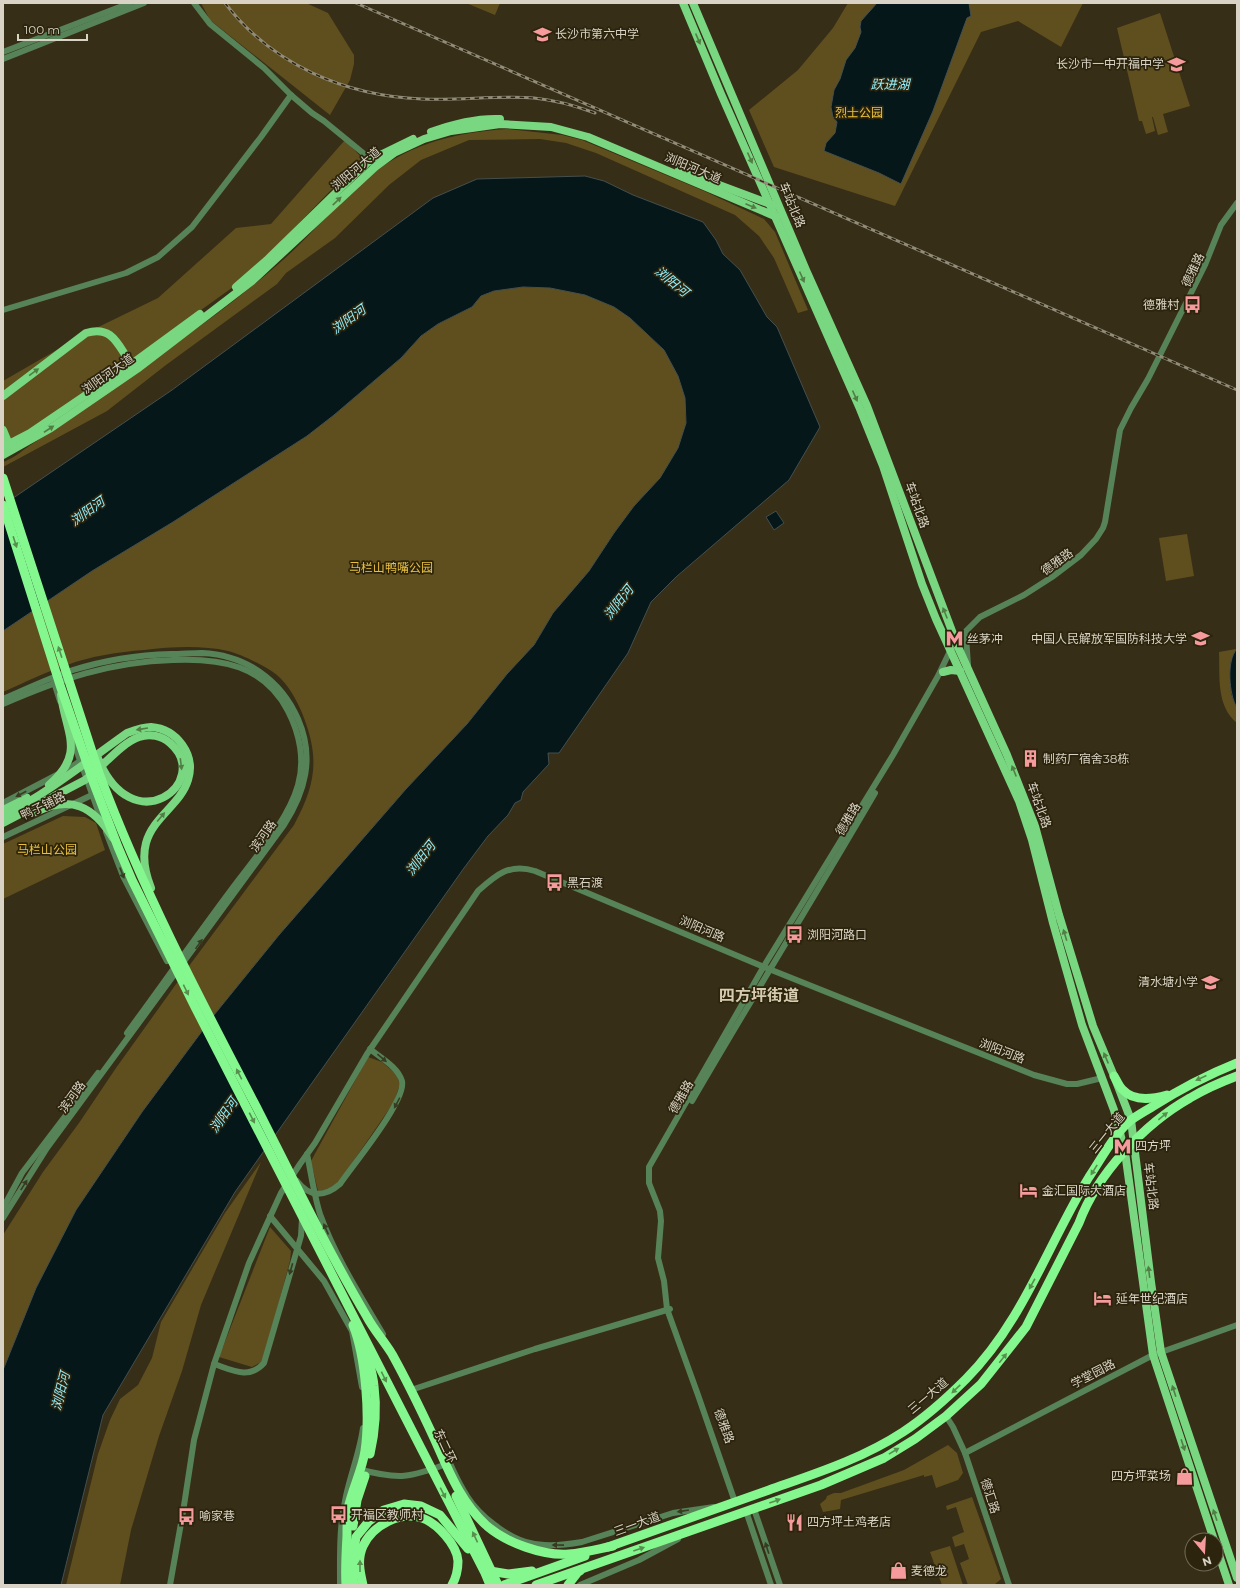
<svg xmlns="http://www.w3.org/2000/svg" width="1240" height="1588" font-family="Montserrat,'Noto Sans SC',sans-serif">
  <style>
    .green { fill: #5f4f1f }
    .water { fill: #06171a; stroke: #454f4d }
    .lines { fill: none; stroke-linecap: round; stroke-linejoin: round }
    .minor { stroke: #578359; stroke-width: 6 }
    .major { stroke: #78d780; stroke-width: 8 }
    .highway { stroke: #84f88e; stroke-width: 9 }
    .rail-casing { stroke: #918b79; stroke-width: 3 }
    .rail { stroke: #2c240d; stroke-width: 1.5; stroke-dasharray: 4.5; stroke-linecap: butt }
    .oneway { fill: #527e46 }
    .oneway2 { fill: #588e4e }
    .oneway3 { fill: #373c20 }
    .labels { text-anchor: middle; stroke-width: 3.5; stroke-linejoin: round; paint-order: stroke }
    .poi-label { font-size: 12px; fill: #d8d3c5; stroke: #2c240d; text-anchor: start }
    .park-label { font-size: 12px; fill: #e9c03f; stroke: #2c240d }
    .street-label { font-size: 12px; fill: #d8d3c5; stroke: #2c240d }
    .water-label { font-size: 13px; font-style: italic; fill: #93eefc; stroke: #2c240d }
    .district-label { font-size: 16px; font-weight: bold; fill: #d6ccb0; stroke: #2c240d }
  </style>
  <rect width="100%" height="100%" fill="#372e17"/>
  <g class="green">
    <polygon points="201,3 306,3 328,13 354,55 354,64 350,80 330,115 210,20"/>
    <polygon points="466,3 500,3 495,15"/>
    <polygon points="848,3 1083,3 1061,47 1018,21 981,32 895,206 774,167 749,110 798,70 833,28"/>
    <polygon points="1160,13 1190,106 1163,114 1168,132 1158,135 1153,117 1152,117 1155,131 1146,134 1142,121 1139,121 1117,28"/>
    <path d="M 507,129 L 562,135 L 582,140 L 704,191 L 764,219 L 775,232 L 808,310 L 798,313 L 774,258 L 759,236 L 735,215 L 596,153 L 566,143 L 540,139 L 469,140 L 421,160 L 389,185 L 335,238 L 286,273 L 277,284 L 166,365 L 107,411 L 3,467 L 3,462 C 12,459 21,452 29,446 C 53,431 75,415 98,399 C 160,354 226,311 283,260 C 310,236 333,208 360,184 C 404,145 450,133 507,129 Z"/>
    <polygon points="345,140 362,158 247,277 30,433 3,444 3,381 86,333 158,298 236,228 271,224"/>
    <path d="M 523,287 L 550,288 L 585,295 L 614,307 L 630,318 L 664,350 L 678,376 L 685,398 L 686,423 L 678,448 L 660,478 L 634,506 L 614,533 L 589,571 L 553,613 L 534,645 L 507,674 L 467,724 L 406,789 L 279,935 L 214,1015 L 142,1112 L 76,1210 L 36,1288 L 3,1370 L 3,1235 L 43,1172 L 79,1123 L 116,1068 L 189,966 L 294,825 C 315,786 320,760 304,718 C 299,704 289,685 277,675 C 267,667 241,654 228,651 C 201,645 171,647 144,650 C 118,652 91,656 67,665 C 45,672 24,683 3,692 L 3,631 L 92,571 L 173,522 L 307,436 L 334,415 L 401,358 L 421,336 L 438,324 L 472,307 L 481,296 L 494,291 Z"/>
    <polygon points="1187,534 1194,576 1166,581 1159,538"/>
    <path d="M 1236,649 L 1230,664 L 1231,694 L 1237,708 L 1237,723 C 1216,706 1220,676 1219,652 Z"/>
    <polygon points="63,816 85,817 96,823 105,850 3,899 3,844"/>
    <polygon points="368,1057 382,1062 396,1074 400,1084 394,1102 339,1182 327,1190 318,1191 311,1161"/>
    <polygon points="261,1162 201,1305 182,1371 159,1436 131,1530 120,1585 66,1585 98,1454 110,1420 120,1399 138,1385 152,1358 161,1322 225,1213"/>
    <polygon points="270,1227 291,1251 290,1261 263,1361 252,1367 219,1357"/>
    <polygon points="948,1445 957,1453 963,1473 958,1480 936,1488 932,1475 924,1477 924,1475 841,1500 840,1509 823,1512 820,1504 826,1499 827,1496 834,1493 841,1493 904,1470"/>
    <polygon points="972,1497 1001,1579 994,1585 968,1585 960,1563 969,1559 964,1544 955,1547 952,1537 964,1532 956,1507 947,1510 946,1506"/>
    <polygon points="950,1546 963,1585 942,1585 930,1552"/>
  </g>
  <g class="water">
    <polygon points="877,3 969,3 971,16 967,18 933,111 901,184 879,173 824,151 826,143 835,133 837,122 833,117 831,107 834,90 840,79 846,60 855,48 861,32 860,27 861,21"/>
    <polygon points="585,176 604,181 633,195 703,222 716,240 723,254 740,270 767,317 777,327 820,427 789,480 676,577 651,602 628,653 559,753 548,753 549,764 523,792 521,800 515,803 508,815 488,836 464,868 235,1192 103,1415 61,1585 3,1585 3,1370 36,1288 76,1210 142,1112 214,1015 279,935 406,789 467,724 507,674 534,645 553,613 589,571 614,533 634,506 660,478 678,448 686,423 685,398 678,376 664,350 630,318 614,307 585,295 550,288 523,287 494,291 481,296 472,307 438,324 421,336 401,358 334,415 307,436 173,522 92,571 3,631 3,505 172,390 433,198 477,179"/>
    <polygon points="776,511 784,523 774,530 766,517"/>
    <path d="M 1237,649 L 1237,708 C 1229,695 1226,660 1237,649 Z"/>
  </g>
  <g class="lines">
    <g class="minor">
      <polyline points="194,3 210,24 264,68 291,95 312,113 324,121 368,157 373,164"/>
      <polyline points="3,52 130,3"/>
      <polyline points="3,59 144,3"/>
      <polyline points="3,310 126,273 158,257 192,227 261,137 291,95"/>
      <polyline points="966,637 968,665"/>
      <polyline points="53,679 60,701"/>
      <path d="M 3,699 C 26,689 49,678 73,670 C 105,660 138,655 171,654 C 181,654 192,653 202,653 C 246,655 281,680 298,719 C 315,758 305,792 284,825 L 47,1148 L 3,1218"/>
      <path d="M 3,704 C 61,679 109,662 173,660 C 221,658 264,665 288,711 C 300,734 305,761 298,785 C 288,821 253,860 231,890 C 196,937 162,985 127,1033"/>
      <polyline points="72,738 102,822"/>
      <polyline points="3,803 70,768 80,761"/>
      <polyline points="106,832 123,876 167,961"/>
      <polyline points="3,837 92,795"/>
      <path d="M 692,1101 C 752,998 815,896 875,793"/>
      <path d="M 307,1154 C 311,1173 314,1195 320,1214 C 335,1256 360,1295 383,1334"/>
      <path d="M 297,1181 C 310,1198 325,1197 340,1184 C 352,1166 407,1100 402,1081 C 398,1067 381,1058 370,1049"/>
      <polyline points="3,1208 22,1173 98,1073"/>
      <polyline points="270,1216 324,1281 352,1331 362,1387"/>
      <path d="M 214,1364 C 232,1370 249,1380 264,1363 L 301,1236 L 302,1219"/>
      <polyline points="414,1389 535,1349 670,1309"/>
      <polyline points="946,1416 953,1427 965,1453 1009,1585"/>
      <polyline points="965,1453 1153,1355 1237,1325"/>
      <path d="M 447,1457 C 453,1470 459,1484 467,1496 C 479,1515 507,1538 530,1543 C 546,1547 565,1545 582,1542 L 673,1513 L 714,1507"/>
      <path d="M 358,1469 C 399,1480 410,1478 449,1463"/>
      <polyline points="735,1502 698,1395 667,1309 664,1281 658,1258 661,1221 660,1211 649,1183 649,1167 764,966 893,755 938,676 950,651 966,631 980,617 1024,595 1052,577 1081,555 1096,539 1103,528 1105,522 1120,430 1131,408 1148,379 1205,265 1221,225 1237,203"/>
      <polyline points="754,1509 780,1585"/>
      <polyline points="746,1511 771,1585"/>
      <path d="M 170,1585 L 183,1512 L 194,1440 L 214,1364 L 249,1263 L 281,1193 L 300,1164 L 315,1143 L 367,1054 L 478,891 C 496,875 509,863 535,871 L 769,969 L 1034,1075 L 1067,1084 L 1077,1084 L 1102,1078"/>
      <path d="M 340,1585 C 340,1555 339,1526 346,1496 C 351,1473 360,1451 363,1428"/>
      <polyline points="580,1585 639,1560 678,1539"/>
    </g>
    <g class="major">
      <polyline points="683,3 721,94 860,409 883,466 922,584 936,619 1019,801 1032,840 1053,923 1082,1025 1114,1110 1125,1152 1153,1355 1214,1540"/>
      <polyline points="693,3 806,270 867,406 958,647 1007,755 1035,826 1059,915 1093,1026 1114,1076 1131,1120 1151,1282 1161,1352 1237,1578"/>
      <path d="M 431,132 C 453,124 477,118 500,119"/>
      <polyline points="679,170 773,205"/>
      <polyline points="236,287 267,260 352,177 370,160 413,139"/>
      <path d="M 3,396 L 86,333 C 116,324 119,351 134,367"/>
      <polyline points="3,430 11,449"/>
      <polyline points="3,447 30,433 133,363 200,314"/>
      <polyline points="3,455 51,428 137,369 252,281 375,167 394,153 424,139 451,131 500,124 551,127 588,137 777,217"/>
      <polyline points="943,672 951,670 960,671"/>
      <path d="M 49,785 C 86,753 66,734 61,695"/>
      <polyline points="3,810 27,798"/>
      <path d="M 36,812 C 71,795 93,806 113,838"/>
      <path d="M 3,816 C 48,793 86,762 127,733 C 135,730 143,727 151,727 C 177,729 196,755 188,780 C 181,804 153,817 146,843 C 142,858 145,873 151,888"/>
      <path d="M 3,823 L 85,780 C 102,768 121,743 139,737 C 150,733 162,736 170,743 C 214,781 132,846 97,756"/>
      <polyline points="1216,1546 1229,1585"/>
    </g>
    <g class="highway">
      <path d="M 3,478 L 99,773 C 143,891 201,1001 259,1112 C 294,1181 328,1251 367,1317 C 374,1330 384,1341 392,1354 C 407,1381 421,1410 434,1438 C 448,1469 460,1502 487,1526 C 507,1543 543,1556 569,1554 C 584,1553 598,1549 613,1546"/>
      <polyline points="3,505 60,685 94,784 118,847 132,880 195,1007 485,1573 490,1585"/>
      <path d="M 1114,1076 C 1117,1081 1119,1087 1123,1090 C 1134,1102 1153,1099 1167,1095"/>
      <path d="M 365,1346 C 368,1359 373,1373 374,1386 C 377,1409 375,1432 370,1454"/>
      <polyline points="456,1496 498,1585"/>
      <polyline points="353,1526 357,1500 365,1476"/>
      <path d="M 608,1547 C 662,1528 715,1509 769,1490 C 814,1474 862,1459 903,1432 C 926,1417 947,1398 966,1379 C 1023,1322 1048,1244 1089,1177 C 1101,1159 1115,1133 1131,1120 C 1138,1115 1145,1111 1152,1107 C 1180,1089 1207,1075 1237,1063"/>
      <polyline points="351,1564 354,1585"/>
      <polyline points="351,1568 356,1537 369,1521 384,1510 404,1504 421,1506 440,1515 468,1549"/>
      <polyline points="488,1570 490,1571 508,1574 532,1571"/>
      <path d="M 346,1585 C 345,1569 346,1553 347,1536 C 347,1528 347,1518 348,1509 C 352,1489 362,1471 365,1451 C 370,1417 366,1357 353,1325"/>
      <path d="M 363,1585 C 360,1572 357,1559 363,1546 C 373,1525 400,1511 422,1518 C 437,1523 457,1545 458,1561 C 458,1569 456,1578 452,1585"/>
      <polyline points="504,1585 585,1556"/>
      <path d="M 536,1585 L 821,1485 L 884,1458 L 915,1439 L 946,1416 L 981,1384 L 1026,1327 L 1079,1223 C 1097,1174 1144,1124 1190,1098 C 1205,1089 1221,1082 1237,1076"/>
      <polyline points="568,1585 578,1572 580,1571"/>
    </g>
    <defs>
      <g id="rail">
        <path d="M 225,3 C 272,65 346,96 422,99 C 459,101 497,95 534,98 C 555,100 576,106 595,113"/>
        <polyline points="356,3 1237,390"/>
      </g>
    </defs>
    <use href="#rail" class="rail-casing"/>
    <use href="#rail" class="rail"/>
  </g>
  <defs><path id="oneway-solid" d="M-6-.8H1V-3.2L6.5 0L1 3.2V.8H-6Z"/></defs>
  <g class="oneway">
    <use href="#oneway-solid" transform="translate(698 39) rotate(67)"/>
    <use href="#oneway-solid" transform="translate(750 158) rotate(66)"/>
    <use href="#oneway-solid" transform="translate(337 201) rotate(-44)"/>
    <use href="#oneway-solid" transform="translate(751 206) rotate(23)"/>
    <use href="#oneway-solid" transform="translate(802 277) rotate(66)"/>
    <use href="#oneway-solid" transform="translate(34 372) rotate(-36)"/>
    <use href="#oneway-solid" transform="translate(855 396) rotate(66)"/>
    <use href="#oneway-solid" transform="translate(49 429) rotate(-33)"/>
    <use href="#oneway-solid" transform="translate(945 613) rotate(-112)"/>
    <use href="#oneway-solid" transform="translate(142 729) rotate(171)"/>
    <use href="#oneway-solid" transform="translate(181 764) rotate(83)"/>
    <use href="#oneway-solid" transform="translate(1014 771) rotate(-112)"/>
    <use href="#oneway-solid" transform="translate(161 817) rotate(-50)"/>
    <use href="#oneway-solid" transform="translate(1065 935) rotate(-107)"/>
    <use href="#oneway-solid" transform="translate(1106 1058) rotate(-113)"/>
    <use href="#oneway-solid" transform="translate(1149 1272) rotate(-97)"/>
    <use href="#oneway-solid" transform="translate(1174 1391) rotate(-108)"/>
    <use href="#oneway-solid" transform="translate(1183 1445) rotate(72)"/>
    <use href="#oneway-solid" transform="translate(1215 1515) rotate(-109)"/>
  </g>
  <g class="oneway2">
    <use href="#oneway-solid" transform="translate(15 542) rotate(72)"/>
    <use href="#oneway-solid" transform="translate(60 652) rotate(-108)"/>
    <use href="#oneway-solid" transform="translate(186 990) rotate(64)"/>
    <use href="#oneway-solid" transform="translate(239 1074) rotate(-117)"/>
    <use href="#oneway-solid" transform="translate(1201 1078) rotate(155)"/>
    <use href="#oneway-solid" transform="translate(1163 1116) rotate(-39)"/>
    <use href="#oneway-solid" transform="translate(252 1118) rotate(63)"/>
    <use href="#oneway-solid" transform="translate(1094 1170) rotate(122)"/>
    <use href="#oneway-solid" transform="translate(1032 1284) rotate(119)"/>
    <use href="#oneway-solid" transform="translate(1003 1358) rotate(-52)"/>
    <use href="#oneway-solid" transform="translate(384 1377) rotate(64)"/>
    <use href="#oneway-solid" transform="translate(956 1389) rotate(136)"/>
    <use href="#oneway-solid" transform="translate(894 1451) rotate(-31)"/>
    <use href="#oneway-solid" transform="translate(443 1493) rotate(63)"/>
    <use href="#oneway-solid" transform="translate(775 1501) rotate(-20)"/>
    <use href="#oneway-solid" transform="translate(475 1537) rotate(-115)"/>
    <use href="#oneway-solid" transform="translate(639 1549) rotate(-19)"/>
    <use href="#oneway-solid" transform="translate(360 1566) rotate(-90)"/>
  </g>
  <g class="oneway3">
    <use href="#oneway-solid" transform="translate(21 794) rotate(152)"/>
    <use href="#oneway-solid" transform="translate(122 873) rotate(68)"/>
    <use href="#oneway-solid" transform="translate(199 944) rotate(-54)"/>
    <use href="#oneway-solid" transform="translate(382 1058) rotate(40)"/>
    <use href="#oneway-solid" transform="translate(397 1103) rotate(118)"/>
    <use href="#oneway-solid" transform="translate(24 1185) rotate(-58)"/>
    <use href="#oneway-solid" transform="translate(326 1229) rotate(-114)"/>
    <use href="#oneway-solid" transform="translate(291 1269) rotate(106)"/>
    <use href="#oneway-solid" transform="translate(683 1511) rotate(171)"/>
    <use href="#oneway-solid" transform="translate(558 1545) rotate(-179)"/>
    <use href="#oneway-solid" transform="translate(767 1548) rotate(-108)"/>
  </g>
  <defs>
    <symbol id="school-bare" viewBox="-9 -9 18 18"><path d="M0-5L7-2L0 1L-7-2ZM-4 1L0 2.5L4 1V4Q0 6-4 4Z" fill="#f59b9d" stroke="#2c240d" stroke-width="2.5" paint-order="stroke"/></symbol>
    <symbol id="bus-bare" viewBox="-9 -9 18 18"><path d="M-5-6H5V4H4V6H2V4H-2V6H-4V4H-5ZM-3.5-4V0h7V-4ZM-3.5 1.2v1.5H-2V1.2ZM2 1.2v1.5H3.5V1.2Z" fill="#f59b9d" stroke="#2c240d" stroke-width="2.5" paint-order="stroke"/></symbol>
    <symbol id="metro-bare" viewBox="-9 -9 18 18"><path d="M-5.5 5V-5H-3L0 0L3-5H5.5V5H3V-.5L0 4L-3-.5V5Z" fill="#f59b9d" stroke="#2c240d" stroke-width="2.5" paint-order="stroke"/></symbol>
    <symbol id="university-bare" viewBox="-9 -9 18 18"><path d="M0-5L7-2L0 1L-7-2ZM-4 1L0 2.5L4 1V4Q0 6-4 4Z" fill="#f59b9d" stroke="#2c240d" stroke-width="2.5" paint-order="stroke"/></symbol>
    <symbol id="building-bare" viewBox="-9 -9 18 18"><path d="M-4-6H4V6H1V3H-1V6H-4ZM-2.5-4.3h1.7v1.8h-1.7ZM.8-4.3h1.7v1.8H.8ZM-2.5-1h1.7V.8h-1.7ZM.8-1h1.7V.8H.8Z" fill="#f59b9d" stroke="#2c240d" stroke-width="2.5" paint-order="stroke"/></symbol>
    <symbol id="hotel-bare" viewBox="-9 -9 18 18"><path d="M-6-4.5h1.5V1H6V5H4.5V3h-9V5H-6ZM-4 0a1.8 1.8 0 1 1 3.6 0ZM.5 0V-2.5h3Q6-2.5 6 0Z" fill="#f59b9d" stroke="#2c240d" stroke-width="2.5" paint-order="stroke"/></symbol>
    <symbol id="shop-bare" viewBox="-9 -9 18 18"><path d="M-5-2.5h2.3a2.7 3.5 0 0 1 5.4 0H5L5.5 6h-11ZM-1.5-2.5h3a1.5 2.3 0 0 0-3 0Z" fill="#f59b9d" stroke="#2c240d" stroke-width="2.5" paint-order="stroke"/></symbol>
    <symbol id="restaurant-bare" viewBox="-9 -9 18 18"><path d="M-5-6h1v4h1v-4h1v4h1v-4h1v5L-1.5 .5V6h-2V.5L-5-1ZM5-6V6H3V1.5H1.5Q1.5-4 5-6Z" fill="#f59b9d" stroke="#2c240d" stroke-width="2.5" paint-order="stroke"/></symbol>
  </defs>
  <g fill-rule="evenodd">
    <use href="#school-bare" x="530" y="22" width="25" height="25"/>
    <use href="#school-bare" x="1164" y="52" width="25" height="25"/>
    <use href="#bus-bare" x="1180" y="292" width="25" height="25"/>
    <use href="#metro-bare" x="942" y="626" width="25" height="25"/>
    <use href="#university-bare" x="1188" y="626" width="25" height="25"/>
    <use href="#building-bare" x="1018" y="746" width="25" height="25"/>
    <use href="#bus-bare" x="542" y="870" width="25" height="25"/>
    <use href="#bus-bare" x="782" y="922" width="25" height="25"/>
    <use href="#school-bare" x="1198" y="970" width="25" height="25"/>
    <use href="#metro-bare" x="1110" y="1134" width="25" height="25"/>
    <use href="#hotel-bare" x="1016" y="1178" width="25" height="25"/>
    <use href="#hotel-bare" x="1090" y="1286" width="25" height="25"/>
    <use href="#shop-bare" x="1172" y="1464" width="25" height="25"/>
    <use href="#bus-bare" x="326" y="1502" width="25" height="25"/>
    <use href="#bus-bare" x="174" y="1504" width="25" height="25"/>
    <use href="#restaurant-bare" x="782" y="1510" width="25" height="25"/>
    <use href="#shop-bare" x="886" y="1558" width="25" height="25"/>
  </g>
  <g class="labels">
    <g class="poi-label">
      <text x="555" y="38">长沙市第六中学</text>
      <text x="1164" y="68" text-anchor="end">长沙市一中开福中学</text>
      <text x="1179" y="309" text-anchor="end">德雅村</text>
      <text x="967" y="643">丝茅冲</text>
      <text x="1187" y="643" text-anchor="end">中国人民解放军国防科技大学</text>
      <text x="1043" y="763">制药厂宿舍38栋</text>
      <text x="567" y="887">黑石渡</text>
      <text x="807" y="939">浏阳河路口</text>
      <text x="1198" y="986" text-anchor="end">清水塘小学</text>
      <text x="1135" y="1150">四方坪</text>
      <text x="1042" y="1195">金汇国际大酒店</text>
      <text x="1116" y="1303">延年世纪酒店</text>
      <text x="1171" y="1480" text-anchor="end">四方坪菜场</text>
      <text x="351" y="1519">开福区教师村</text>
      <text x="199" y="1520">喻家巷</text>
      <text x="807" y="1526">四方坪土鸡老店</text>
      <text x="911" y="1575">麦德龙</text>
    </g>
    <g class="park-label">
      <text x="859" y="117">烈士公园</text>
      <text x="391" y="572">马栏山鸭嘴公园</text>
      <text x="47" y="854">马栏山公园</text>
    </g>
    <g class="street-label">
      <text transform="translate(693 168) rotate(23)" y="4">浏阳河大道</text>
      <text transform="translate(356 169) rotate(-40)" y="4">浏阳河大道</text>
      <text transform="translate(792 205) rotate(67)" y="4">车站北路</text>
      <text transform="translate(1193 270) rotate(-65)" y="4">德雅路</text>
      <text transform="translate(108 374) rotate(-35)" y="4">浏阳河大道</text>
      <text transform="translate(917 505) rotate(70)" y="4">车站北路</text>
      <text transform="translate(1057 562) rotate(-36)" y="4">德雅路</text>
      <text transform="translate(1039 805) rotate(70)" y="4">车站北路</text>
      <text transform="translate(43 806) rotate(-26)" y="4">鸭子铺路</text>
      <text transform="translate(848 819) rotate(-59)" y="4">德雅路</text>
      <text transform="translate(263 836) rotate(-55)" y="4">滨河路</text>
      <text transform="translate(702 929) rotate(23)" y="4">浏阳河路</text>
      <text transform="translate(1002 1051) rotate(21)" y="4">浏阳河路</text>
      <text transform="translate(72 1097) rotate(-54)" y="4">滨河路</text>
      <text transform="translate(681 1097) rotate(-60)" y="4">德雅路</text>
      <text transform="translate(1107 1133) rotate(-51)" y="4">三一大道</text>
      <text transform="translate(1151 1186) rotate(83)" y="4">车站北路</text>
      <text transform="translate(1093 1374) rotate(-27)" y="4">学堂园路</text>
      <text transform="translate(928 1396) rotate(-40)" y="4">三一大道</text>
      <text transform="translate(724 1426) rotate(70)" y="4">德雅路</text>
      <text transform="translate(445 1446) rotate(65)" y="4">东二环</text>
      <text transform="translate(990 1496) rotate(72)" y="4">德汇路</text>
      <text transform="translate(637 1524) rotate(-20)" y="4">三一大道</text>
    </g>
    <g class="water-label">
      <text x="890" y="89">跃进湖</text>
      <text transform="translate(672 281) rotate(39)" y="5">浏阳河</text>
      <text transform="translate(348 319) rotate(-36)" y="5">浏阳河</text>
      <text transform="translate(87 511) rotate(-36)" y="5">浏阳河</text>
      <text transform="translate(618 602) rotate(-52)" y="5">浏阳河</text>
      <text transform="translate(420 858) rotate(-52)" y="5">浏阳河</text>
      <text transform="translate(223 1115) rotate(-55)" y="5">浏阳河</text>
      <text transform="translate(60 1391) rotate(-76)" y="5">浏阳河</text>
    </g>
    <g class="district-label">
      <text x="759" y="1001">四方坪街道</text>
    </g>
  </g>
  <rect width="1240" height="1588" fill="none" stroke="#d8d3c5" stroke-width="8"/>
  <g transform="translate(1204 1552) rotate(162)"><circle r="19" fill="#2c240d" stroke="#716a57"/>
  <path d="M0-3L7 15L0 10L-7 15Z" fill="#f59b9d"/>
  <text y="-6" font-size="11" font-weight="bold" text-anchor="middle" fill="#d8d3c5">N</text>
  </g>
  <path d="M18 34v6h69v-6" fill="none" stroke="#d8d3c5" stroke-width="2"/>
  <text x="24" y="34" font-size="12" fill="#d8d3c5" stroke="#2c240d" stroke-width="3" paint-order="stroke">100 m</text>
</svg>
